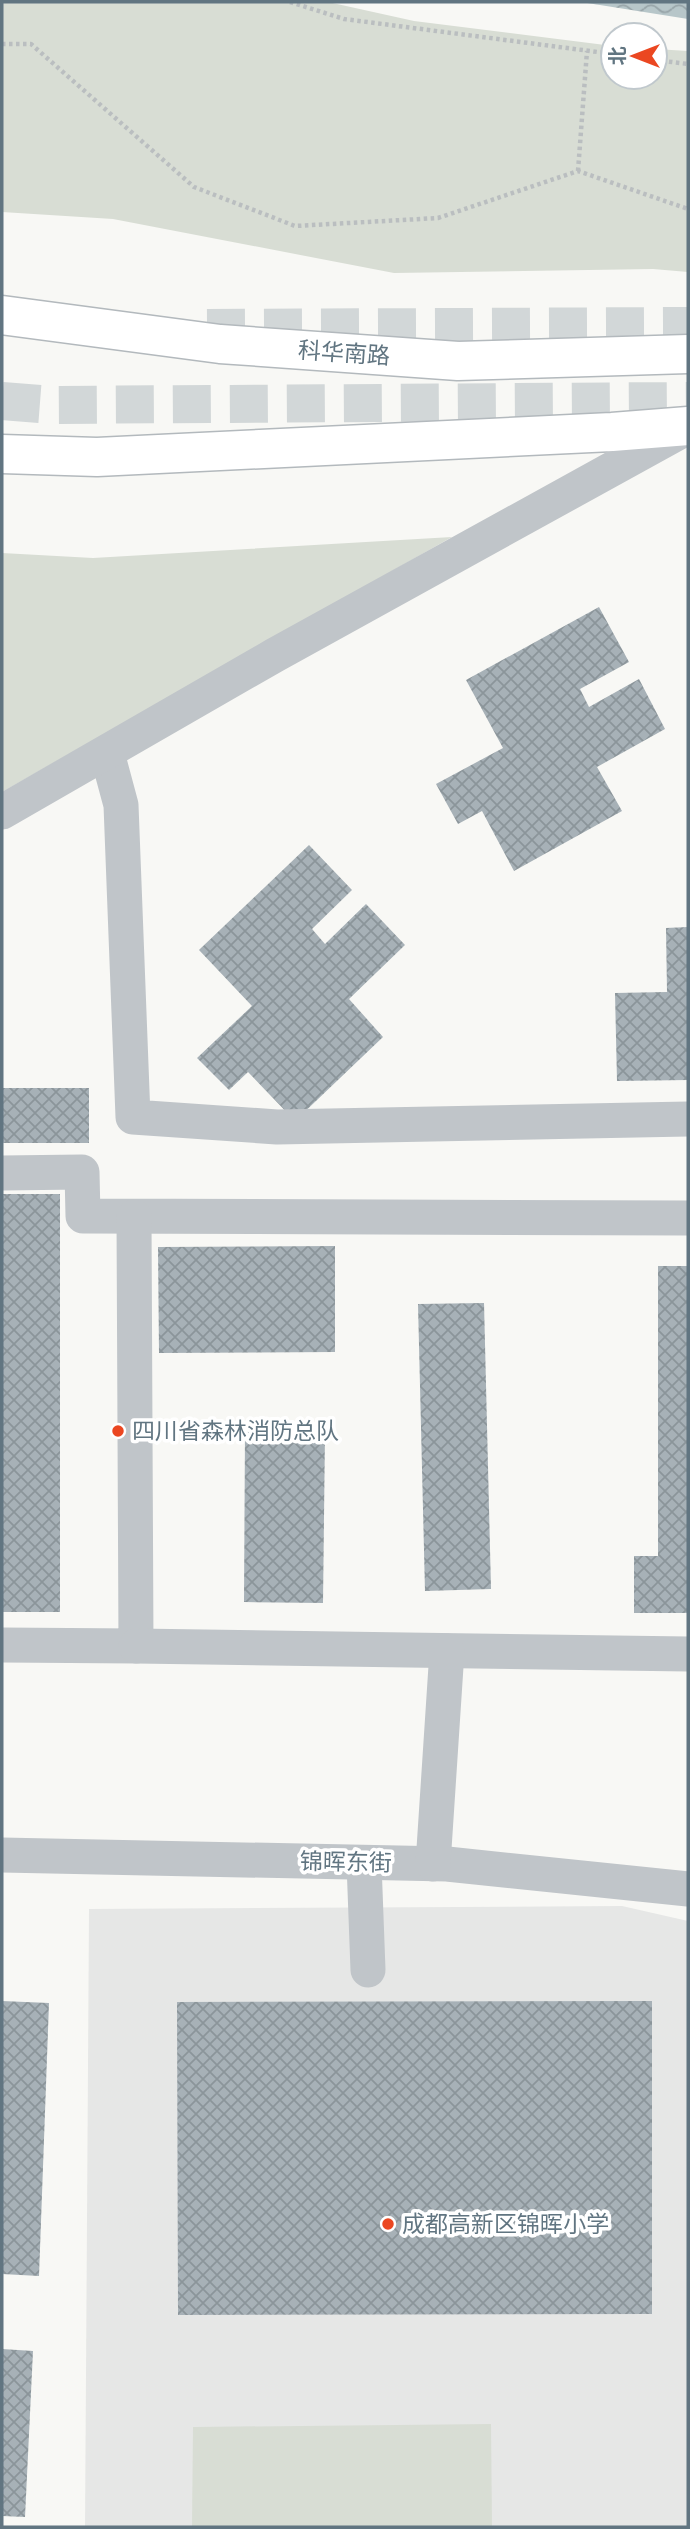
<svg xmlns="http://www.w3.org/2000/svg" width="690" height="2529" font-family="Manrope,'Noto Sans SC',sans-serif">
  <style>
    .built { fill: #e6e7e6 }
    .green { fill: #d8ddd4 }
    .water { fill: url(#water-waves) }
    .building { fill: url(#building-cross-hatch) }
    .lines { fill: none; stroke-linecap: round; stroke-linejoin: round }
    .highway-tunnel { stroke: #d2d7d8; stroke-width: 38; stroke-dasharray: 38 19; stroke-linecap: butt }
    .major-casing { stroke: #b3b9bd; stroke-width: 41 }
    .path { stroke: #babec0; stroke-width: 4.5; stroke-dasharray: 3.5 3.5; stroke-linecap: butt }
    .minor { stroke: #c0c5c9; stroke-width: 35 }
    .major { stroke: #fff; stroke-width: 38 }
    .poi-dot { fill: #eb4721; stroke: #fff; stroke-width: 2.5 }
    .labels { text-anchor: middle; stroke-width: 7; stroke-linejoin: round; paint-order: stroke }
    .street-label { font-size: 23px; fill: #617581; stroke: #fff }
    .poi-label { font-size: 23px; fill: #617581; stroke: #fff; text-anchor: start }
  </style>
  <defs>
    <pattern id="water-waves" width="16" height="10" patternUnits="userSpaceOnUse" patternTransform="scale(1.75)"><rect width="16" height="10" fill="#b7c6c9"/><path d="M0 5q4-4 8 0t8 0" fill="none" stroke="#98a5a9"/></pattern>
    <pattern id="building-cross-hatch" width="8" height="8" patternUnits="userSpaceOnUse" patternTransform="scale(1.75)"><rect width="8" height="8" fill="#a7b1b7"/><path d="M0 0l8 8M0 8l8-8" fill="none" stroke="#8b959a"/></pattern>
  </defs>
  <rect width="100%" height="100%" fill="#f8f8f5"/>
  <polygon class="built" points="622,1906 688,1921 688,2527 85,2527 89,1909"/>
  <g class="green">
    <polygon points="2,2 328,2 414,21 613,46 613,77 655,77 655,49 688,51 688,272 653,269 394,273 113,219 2,212"/>
    <polygon points="452,537 2,792 2,553 93,558"/>
    <polygon points="491,2424 492,2527 192,2527 193,2427"/>
  </g>
  <polygon class="water" points="581,2 688,2 688,19"/>
  <g class="building">
    <polygon points="599,607 629,662 580,689 589,707 639,679 665,729 597,767 622,811 514,871 482,811 458,824 436,784 503,748 466,680"/>
    <polygon points="309,845 352,890 312,929 325,944 366,904 405,945 349,999 383,1037 295,1121 248,1072 229,1090 197,1058 252,1006 199,950"/>
    <polygon points="688,927 688,1080 617,1081 615,993 667,992 666,928"/>
    <rect x="2" y="1088" width="87" height="55"/>
    <rect x="2" y="1194" width="58" height="418"/>
    <polygon points="335,1246 335,1352 159,1353 158,1247"/>
    <polygon points="658,1266 688,1266 688,1613 634,1613 634,1556 658,1556"/>
    <polygon points="484,1303 491,1589 425,1591 418,1304"/>
    <polygon points="245,1432 325,1433 323,1603 244,1602"/>
    <polygon points="2,2001 49,2003 39,2276 2,2274"/>
    <polygon points="652,2001 652,2314 178,2315 177,2002"/>
    <polygon points="2,2349 33,2351 25,2517 2,2516"/>
  </g>
  <g class="lines">
    <g class="highway-tunnel">
      <polyline points="207,328 688,326"/>
      <polyline points="2,401 53,405 688,401"/>
    </g>
    <defs>
      <g id="major">
        <polyline points="2,315 220,344 458,361 688,354"/>
        <polyline points="2,454 97,457 612,432 688,426"/>
      </g>
    </defs>
    <use href="#major" class="major-casing"/>
    <g class="path">
      <polyline points="290,2 344,19 613,54"/>
      <polyline points="2,44 31,44 194,187 295,226 438,218 578,171 688,209"/>
      <polyline points="655,60 688,64"/>
      <polyline points="578,171 587,51"/>
    </g>
    <g class="minor">
      <polyline points="107,753 121,805 133,1117 277,1127 688,1119"/>
      <polyline points="2,812 275,655 688,427"/>
      <polyline points="2,1173 82,1172 83,1216 688,1218"/>
      <polyline points="2,1645 136,1646 134,1217"/>
      <polyline points="136,1646 688,1654"/>
      <polyline points="2,1855 447,1864 688,1889"/>
      <polyline points="364,1863 368,1970"/>
      <polyline points="433,1864 447,1651"/>
    </g>
    <use href="#major" class="major"/>
  </g>
  <g class="poi-dot">
    <circle cx="118" cy="1431" r="7"/>
    <circle cx="388" cy="2224" r="7"/>
  </g>
  <g class="labels">
    <g class="street-label">
      <text transform="translate(344 353) rotate(4)" y="8">科华南路</text>
      <text transform="translate(346 1862) rotate(1)" y="8">锦晖东街</text>
    </g>
    <g class="poi-label">
      <text x="132" y="1439">四川省森林消防总队</text>
      <text x="402" y="2232">成都高新区锦晖小学</text>
    </g>
  </g>
  <rect width="690" height="2529" fill="none" stroke="#617581" stroke-width="7"/>
  <g transform="translate(634 56) rotate(270)"><circle r="33" fill="#ffffff" stroke="#c0c8cd" stroke-width="2"/>
  <path d="M0-5L12 26L0 18L-12 26Z" fill="#eb4721"/>
  <text y="-10" font-size="19" font-weight="bold" text-anchor="middle" fill="#617581">北</text>
  </g>
</svg>
